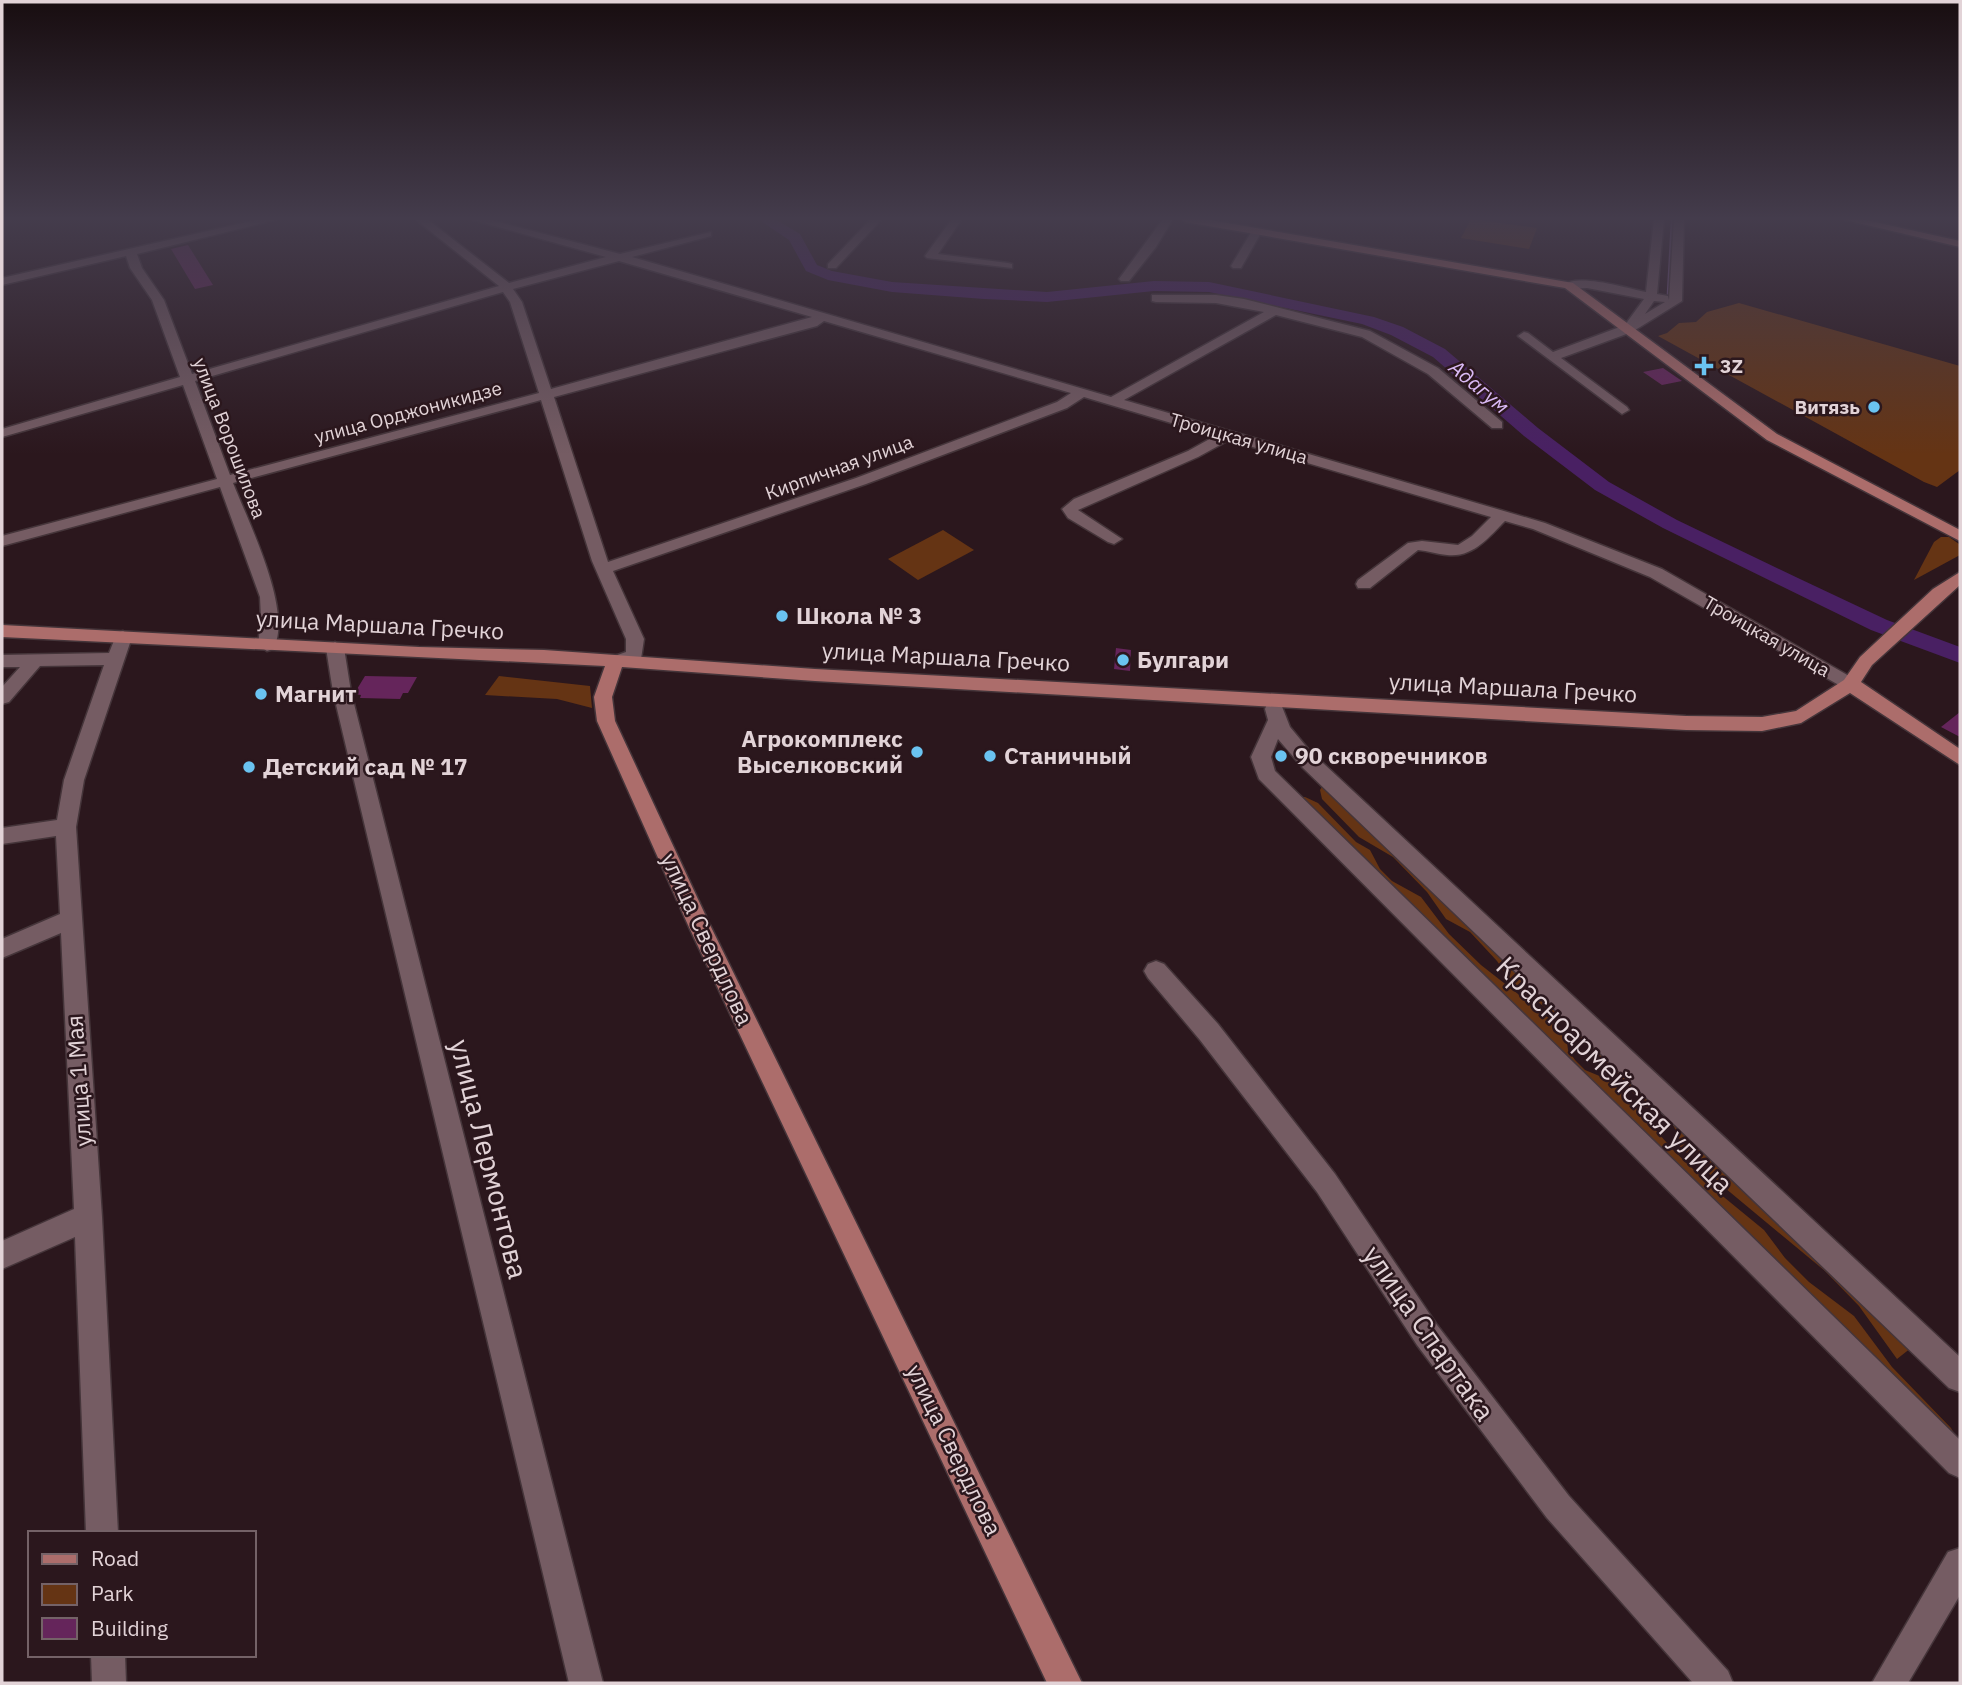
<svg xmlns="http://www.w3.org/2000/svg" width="1962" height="1685" font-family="'IBM Plex Sans',sans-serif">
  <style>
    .green { fill: #653414 }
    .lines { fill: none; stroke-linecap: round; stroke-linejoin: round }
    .stream { stroke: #775686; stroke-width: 2.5 }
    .river { fill: #492063; fill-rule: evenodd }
    .building { fill: #65255b }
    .minor-casing { stroke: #45353a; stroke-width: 3 }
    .major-casing { stroke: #45353a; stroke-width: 3 }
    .minor { fill: #755c63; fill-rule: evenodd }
    .major { fill: #ac6d6b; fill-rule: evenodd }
    .poi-dot { fill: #6ac3f1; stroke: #2b171d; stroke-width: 2.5 }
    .labels { text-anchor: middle; stroke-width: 5; stroke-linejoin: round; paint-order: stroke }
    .far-poi-label { font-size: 19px; font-weight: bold; fill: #e2d3d7; stroke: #2b171d; text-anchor: start }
    .far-street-label { font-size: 19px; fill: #e2d3d7; stroke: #2b171d }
    .far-water-label { font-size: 21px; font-style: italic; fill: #d9b9f4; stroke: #2b171d }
    .poi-label { font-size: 23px; font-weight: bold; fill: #e2d3d7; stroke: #2b171d; text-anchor: start }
    .street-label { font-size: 23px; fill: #e2d3d7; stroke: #2b171d }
    .near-street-label { font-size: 28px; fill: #e2d3d7; stroke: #2b171d }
  </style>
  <rect width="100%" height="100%" fill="#2b171d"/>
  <g class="green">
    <polygon points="1471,219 1537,228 1529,249 1461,238"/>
    <polygon points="1739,303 1960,366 1960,470 1937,487 1924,482 1658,336 1667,333 1679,323 1696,322 1707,312"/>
    <polygon points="943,530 974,550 918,580 888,559"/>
    <polygon points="1941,537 1949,537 1959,544 1960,555 1914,580 1934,542"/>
    <polygon points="499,676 590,686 592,708 557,699 485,695"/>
    <path d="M 1323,785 L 1916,1344 L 1897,1359 L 1859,1306 L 1825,1271 L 1719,1183 L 1672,1139 L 1676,1131 C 1669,1115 1662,1109 1644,1107 L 1619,1075 L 1566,1024 L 1510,980 L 1497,961 L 1470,932 L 1446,919 L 1427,892 L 1393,857 L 1359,837 L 1322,799 L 1320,790 Z"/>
    <polygon points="1298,797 1305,797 1318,803 1356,842 1370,850 1380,869 1392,881 1421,897 1449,934 1481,965 1555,1023 1566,1034 1568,1050 1575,1060 1585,1070 1614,1082 1673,1150 1714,1189 1764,1230 1785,1258 1809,1282 1854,1316 1892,1367 1951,1428 1956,1437"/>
  </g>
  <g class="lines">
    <polyline class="stream" points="1668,294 1672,219"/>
    <polygon class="river" points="758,219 775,219 800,234 817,265 832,271 892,282 1047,292 1154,281 1209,282 1374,317 1403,327 1445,349 1538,428 1609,482 1677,520 1800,579 1887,620 1960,647 1960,663 1871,630 1663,528 1595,490 1524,436 1433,357 1391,335 1362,324 1209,292 1154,291 1047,302 984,299 892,292 828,280 806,271 789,240"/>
  </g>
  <g class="building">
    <polygon points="188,245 213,285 195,289 171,249"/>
    <polygon points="1663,368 1682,381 1662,385 1643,372"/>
    <polygon points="1116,648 1131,650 1130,671 1114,669"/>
    <polygon points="365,676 417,677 408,693 403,693 400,699 360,698 361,695 354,694"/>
    <polygon points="1960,712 1960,737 1941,727"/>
  </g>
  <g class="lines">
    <defs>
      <g id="minor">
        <path d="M 260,219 L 279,219 L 137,254 L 142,268 L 164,300 L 192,374 L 499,286 L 415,219 L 427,219 L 509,283 L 606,257 L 469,219 L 487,219 L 620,254 L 711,232 L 711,236 L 632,257 L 1111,397 L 1264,312 L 1216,303 L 1156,302 L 1152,301 L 1152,295 L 1216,295 L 1244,299 L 1370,331 L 1438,368 L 1502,422 L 1502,428 L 1492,428 L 1428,374 L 1362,337 L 1276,315 L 1124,400 L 1545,523 L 1662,569 L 1856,680 L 1859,684 L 1856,688 L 1844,688 L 1650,577 L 1533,529 L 1505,521 C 1489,537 1473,558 1447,555 C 1437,554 1428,551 1418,550 L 1370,588 L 1358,588 L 1356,584 L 1358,580 L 1408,543 L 1422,541 L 1458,545 L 1472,536 L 1491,517 L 1229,440 L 1198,457 L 1078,510 L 1122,539 L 1114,544 L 1108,542 L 1068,518 L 1062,509 L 1074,499 L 1188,451 L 1215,436 L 1084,397 L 1067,408 L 866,484 L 613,571 L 644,639 L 641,659 L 615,668 L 606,662 L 609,658 L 626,652 L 626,639 L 592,561 L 541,400 L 233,483 C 248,521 294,613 273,649 L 267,651 L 258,645 L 261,619 L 260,597 L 220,487 L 2,546 L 2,536 L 217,479 L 183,385 L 2,437 L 2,429 L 180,377 L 152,300 L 130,268 L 126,256 L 2,285 L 2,278 ZM 619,261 L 812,317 L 551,389 L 522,302 L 513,289 ZM 503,292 L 510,302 L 539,393 L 230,475 L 195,381 ZM 824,321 L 1071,393 L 1057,402 L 856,478 L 608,562 L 554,397 L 817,326 Z"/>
        <polygon points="871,219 882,219 836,268 828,268 828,264"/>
        <polygon points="952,219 962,219 938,254 1008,263 1012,264 1012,268 927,258 925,256"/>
        <polygon points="1163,219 1173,219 1156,247 1129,281 1121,281 1119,279"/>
        <path d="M 1654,219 L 1664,219 L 1657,294 L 1668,296 L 1669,300 L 1674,219 L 1684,219 L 1682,301 L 1632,332 L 1561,358 L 1627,407 L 1629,410 L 1622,414 L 1518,336 L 1524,332 L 1528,333 L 1553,352 L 1625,325 L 1644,299 L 1587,288 L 1569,289 L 1563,285 C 1579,273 1626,288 1646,292 ZM 1654,301 L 1665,302 L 1645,314 Z"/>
        <polygon points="1253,229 1262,231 1241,268 1233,268 1231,266"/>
        <polygon points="123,631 132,637 84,780 76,827 102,1217 118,1533 86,1533 75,1237 2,1269 2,1241 74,1209 61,933 2,958 2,939 60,914 56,836 2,844 2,828 57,820 64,780 104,665 40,666 9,702 2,704 2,687 20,667 2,667 2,655 109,653 117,633"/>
        <polygon points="335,642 344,648 351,692 603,1683 569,1683 333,692 326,648"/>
        <polygon points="1274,703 1281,704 1290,727 1309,750 1960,1357 1960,1392 1949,1388 1303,768 1278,739 1271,757 1275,771 1960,1440 1960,1478 1949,1473 1259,779 1251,757 1268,720 1265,709 1267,704"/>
        <polygon points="1156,961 1164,964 1218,1024 1335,1174 1437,1325 1569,1496 1728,1671 1733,1683 1693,1683 1547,1518 1417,1345 1317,1192 1200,1040 1148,978 1144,971 1148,964"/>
        <polygon points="1960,1548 1960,1595 1908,1683 1872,1683 1948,1552"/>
        <polygon points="91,1655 125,1655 126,1683 92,1683"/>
      </g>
      <g id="major">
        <polygon points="1180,219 1204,219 1573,283 1777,434 1960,530 1960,541 1767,440 1565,288 1185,222"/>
        <polygon points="1841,219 1861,219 1960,241 1960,247"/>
        <polygon points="1960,572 1960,585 1872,665 1861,682 1960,749 1960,765 1850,693 1801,723 1762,731 1686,730 815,681 622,667 612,697 615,721 710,925 1082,1683 1047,1683 688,925 597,721 594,697 605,666 2,637 2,625 419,647 544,650 815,669 1686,716 1762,717 1796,711 1844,680 1860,657 1933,589"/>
      </g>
    </defs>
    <use href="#minor" class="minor-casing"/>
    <use href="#major" class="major-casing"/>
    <use href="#minor" class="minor"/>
    <use href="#major" class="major"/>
  </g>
  <linearGradient id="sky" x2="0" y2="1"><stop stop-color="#180d10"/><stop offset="0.48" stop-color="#443c4c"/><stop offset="1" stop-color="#443c4c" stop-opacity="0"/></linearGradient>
  <rect width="1962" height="455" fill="url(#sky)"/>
  <g class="poi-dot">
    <path d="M1700.5 355.5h7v7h7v7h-7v7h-7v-7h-7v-7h7z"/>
    <circle cx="1874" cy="407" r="7"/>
    <circle cx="782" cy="616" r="7"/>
    <circle cx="1123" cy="660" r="7"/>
    <circle cx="261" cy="694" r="7"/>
    <circle cx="917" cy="752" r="7"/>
    <circle cx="990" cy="756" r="7"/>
    <circle cx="1281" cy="756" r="7"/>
    <circle cx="249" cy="767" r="7"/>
  </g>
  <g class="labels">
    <g class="far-poi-label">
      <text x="1720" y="373">3Z</text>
      <text x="1860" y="414" text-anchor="end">Витязь</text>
    </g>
    <g class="far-street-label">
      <text transform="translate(408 412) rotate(-15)" y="7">улица Орджоникидзе</text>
      <text transform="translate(230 438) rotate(69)" y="7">улица Ворошилова</text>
      <text transform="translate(1239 438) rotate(16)" y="7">Троицкая улица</text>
      <text transform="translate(839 467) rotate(-20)" y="7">Кирпичная улица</text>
      <text transform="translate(1767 636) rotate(30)" y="7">Троицкая улица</text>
    </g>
    <g class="far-water-label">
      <text transform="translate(1479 387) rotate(40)" y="7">Адагум</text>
    </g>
    <g class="poi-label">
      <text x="796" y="624">Школа № 3</text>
      <text x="1137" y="668">Булгари</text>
      <text x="275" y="702">Магнит</text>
      <text x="903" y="747" text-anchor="end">Агрокомплекс<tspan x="903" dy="26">Выселковский</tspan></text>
      <text x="1004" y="764">Станичный</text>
      <text x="1295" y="764">90 скворечников</text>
      <text x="263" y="775">Детский сад № 17</text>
    </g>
    <g class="street-label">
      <text transform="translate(380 625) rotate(3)" y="8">улица Маршала Гречко</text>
      <text transform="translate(946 657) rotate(3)" y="8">улица Маршала Гречко</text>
      <text transform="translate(1513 688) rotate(3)" y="8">улица Маршала Гречко</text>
      <text transform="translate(707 939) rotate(65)" y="8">улица Свердлова</text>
      <text transform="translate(79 1081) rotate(-94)" y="8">улица 1 Мая</text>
      <text transform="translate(954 1450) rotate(64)" y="8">улица Свердлова</text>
    </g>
    <g class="near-street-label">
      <text transform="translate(1615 1075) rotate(45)" y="10">Красноармейская улица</text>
      <text transform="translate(489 1159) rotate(76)" y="10">улица Лермонтова</text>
      <text transform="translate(1429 1333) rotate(55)" y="10">улица Спартака</text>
    </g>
  </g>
  <rect width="1962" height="1685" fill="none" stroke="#e2d3d7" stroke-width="7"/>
  <rect x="28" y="1531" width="228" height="126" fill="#2b171d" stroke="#746267" stroke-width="2"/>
  <rect x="42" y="1554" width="35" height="10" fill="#ac6d6b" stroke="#746267" stroke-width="2"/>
  <text x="91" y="1566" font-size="21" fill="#e2d3d7">Road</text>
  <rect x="42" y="1584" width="35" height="21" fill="#653414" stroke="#746267" stroke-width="2"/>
  <text x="91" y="1601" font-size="21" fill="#e2d3d7">Park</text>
  <rect x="42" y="1618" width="35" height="21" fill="#65255b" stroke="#746267" stroke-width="2"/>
  <text x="91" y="1636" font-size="21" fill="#e2d3d7">Building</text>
</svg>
